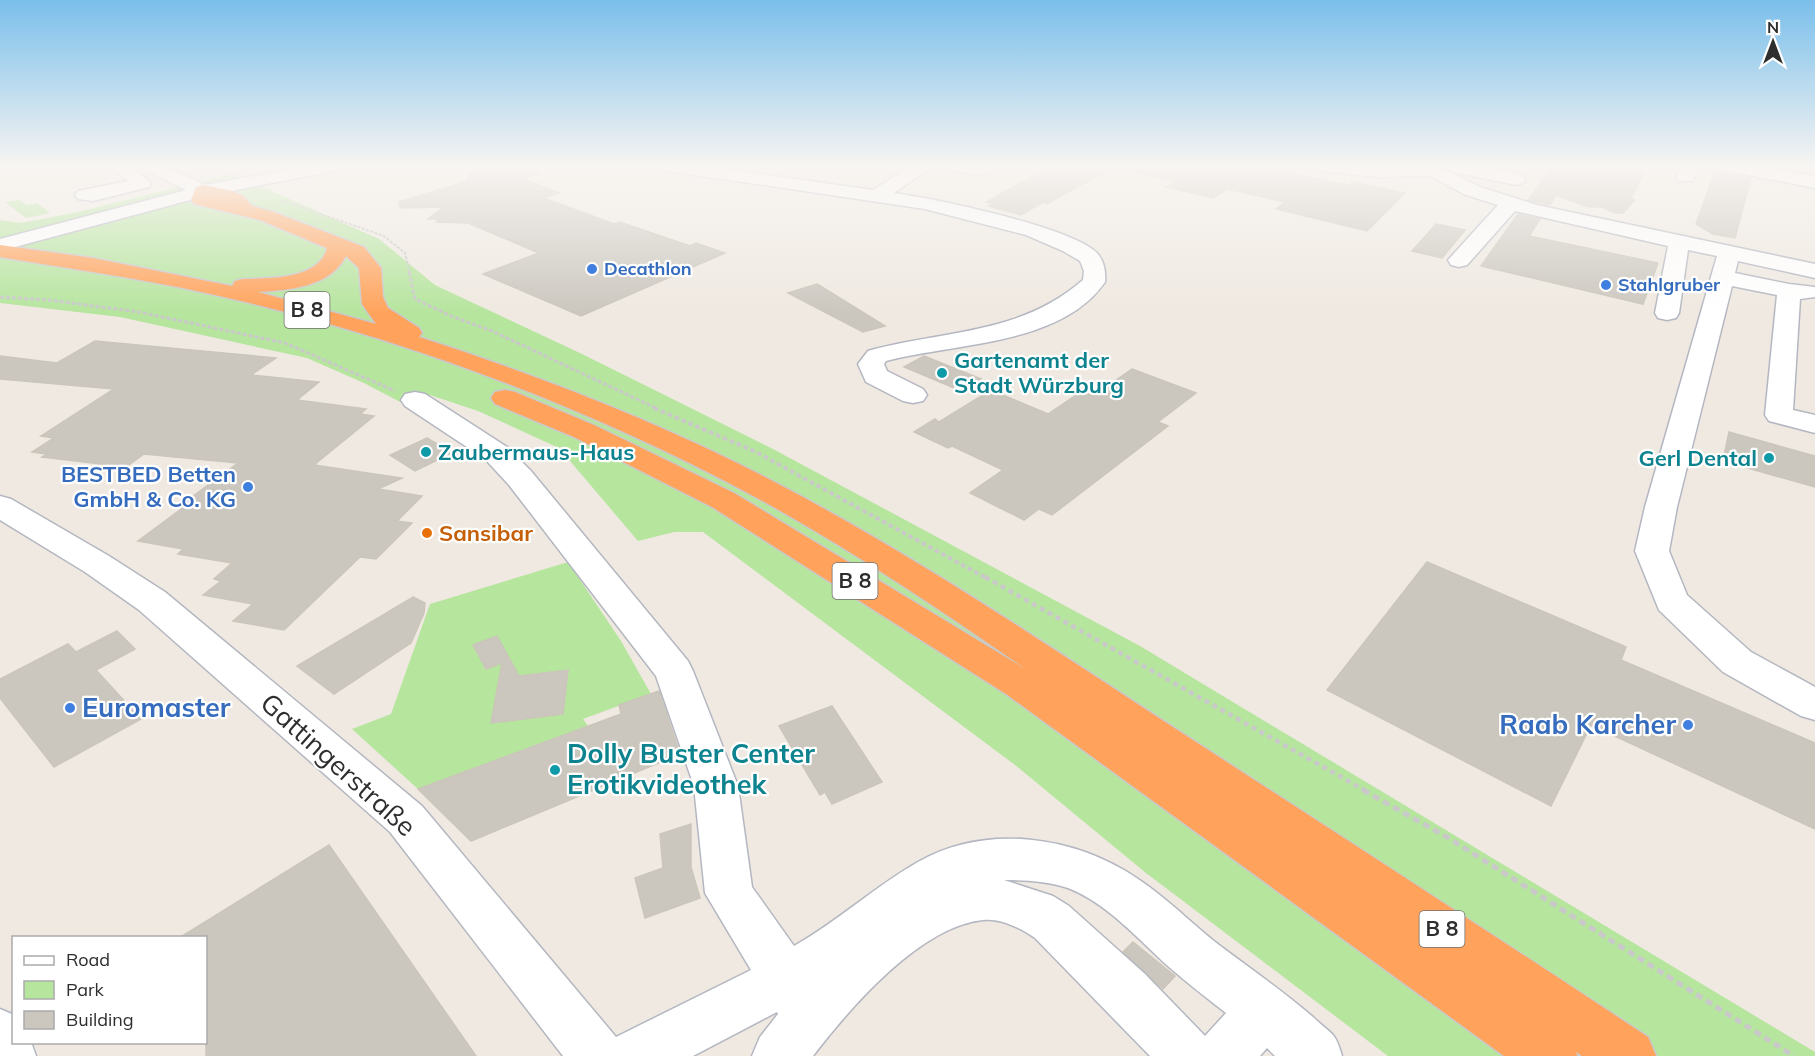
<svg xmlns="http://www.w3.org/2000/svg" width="1815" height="1056" font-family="Mulish,sans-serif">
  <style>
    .green { fill: #b6e59e }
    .building { fill: #cbc7bf; stroke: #cbc5ba; stroke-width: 1.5 }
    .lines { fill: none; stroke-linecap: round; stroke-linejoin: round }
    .minor-casing { stroke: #b4b7c1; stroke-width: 3 }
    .highway-casing { stroke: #c9c9c9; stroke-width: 3 }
    .path-far4 { stroke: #c9c9c9; stroke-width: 2; stroke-dasharray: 3 1.5; stroke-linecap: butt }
    .path-far3 { stroke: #c9c9c9; stroke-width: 3; stroke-dasharray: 4 2; stroke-linecap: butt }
    .path-far2 { stroke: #c9c9c9; stroke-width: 4; stroke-dasharray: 4.5 3; stroke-linecap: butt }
    .path-far1 { stroke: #c9c9c9; stroke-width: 4.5; stroke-dasharray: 5 4; stroke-linecap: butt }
    .path { stroke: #c9c9c9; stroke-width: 5; stroke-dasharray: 7 4.5; stroke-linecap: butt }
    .minor { fill: #fff; fill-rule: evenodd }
    .highway { fill: #ffa35c; fill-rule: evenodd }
    .shop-dot { fill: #3f7fe0; stroke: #fff; stroke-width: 2 }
    .culture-dot { fill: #0f9aa8; stroke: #fff; stroke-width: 2 }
    .food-dot { fill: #e8710a; stroke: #fff; stroke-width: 2 }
    .labels { text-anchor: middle; stroke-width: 4.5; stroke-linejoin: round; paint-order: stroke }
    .far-shop-label { font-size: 18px; font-weight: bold; fill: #366cbe; stroke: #fff; text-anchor: start }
    .shield { fill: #fff; stroke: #6d6d6d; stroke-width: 1.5 }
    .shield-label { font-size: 21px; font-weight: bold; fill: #2e2e2e }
    .culture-label { font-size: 22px; font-weight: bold; fill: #0d838f; stroke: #fff; text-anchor: start }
    .shop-label { font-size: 22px; font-weight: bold; fill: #366cbe; stroke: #fff; text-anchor: end }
    .food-label { font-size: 22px; font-weight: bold; fill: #c56008; stroke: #fff; text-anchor: start }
    .near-shop-label { font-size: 27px; font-weight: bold; fill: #366cbe; stroke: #fff; text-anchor: start }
    .near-culture-label { font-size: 27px; font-weight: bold; fill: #0d838f; stroke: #fff; text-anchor: start }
    .near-street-label { font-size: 27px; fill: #2e2e2e; stroke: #fff }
  </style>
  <rect width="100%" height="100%" fill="#efe9e1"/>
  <g class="green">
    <polygon points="233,174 379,239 435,285 582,354 773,449 1140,646 1815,1052 1815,1056 1388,1056 1146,873 1015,765 703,532 674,532 638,541 559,448 478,411 430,395 404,404 364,383 307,358 120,317 0,303 0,220 21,223 78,212"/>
    <polygon points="19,200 27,205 37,203 50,213 26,218 5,202"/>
    <polygon points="568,562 621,641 651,694 583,719 588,726 418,789 352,729 391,714 430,604"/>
  </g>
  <g class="building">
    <polygon points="1045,165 1117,165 1047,204 1043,202 1021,215 988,206 993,203 986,202 1045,169"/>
    <polygon points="1138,165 1252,165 1349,185 1352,182 1405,193 1367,231 1276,209 1285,202 1227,189 1213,198 1166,187 1175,181 1137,173"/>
    <polygon points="1577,165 1647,165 1631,199 1635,200 1623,213 1615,213 1602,207 1588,207 1556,195 1550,205 1528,200 1552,167 1556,171 1572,171"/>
    <polygon points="483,170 539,170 540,174 523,179 560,193 544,198 614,224 620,222 690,246 696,243 725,253 581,316 483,274 539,253 468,223 436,222 439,219 428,219 443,207 400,208 399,202 467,181 468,174"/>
    <polygon points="1715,171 1751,178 1735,238 1713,234 1696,224"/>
    <polygon points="1518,214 1540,219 1529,236 1658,263 1643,304 1481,266"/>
    <polygon points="1436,224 1465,230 1442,258 1412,251"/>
    <polygon points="817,284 885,326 863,332 788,293"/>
    <polygon points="95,341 276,358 251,375 319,382 297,400 366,409 360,414 374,416 314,465 402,478 378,489 422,496 397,521 412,523 376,559 360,557 284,630 233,621 253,604 203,595 221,581 214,579 232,563 178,554 183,549 138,541 181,509 177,508 238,463 144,454 126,467 42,457 47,454 32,452 54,438 41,436 114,389 0,379 0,356 57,363"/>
    <polygon points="924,356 981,379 961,391 904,367"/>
    <polygon points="1132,369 1196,393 1158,422 1168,426 1052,515 1039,509 1024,520 970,493 1003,470 952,446 948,448 914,432 935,419 939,422 991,390 1048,414 1082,391 1093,396"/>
    <polygon points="1729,432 1815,456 1815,487 1723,461"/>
    <polygon points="427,438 452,453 415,471 390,455"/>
    <polygon points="1427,562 1626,647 1621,660 1815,743 1815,829 1591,725 1551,806 1327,690"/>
    <polygon points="413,597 425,603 424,613 411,643 334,694 297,666"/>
    <polygon points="117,631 135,649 96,670 141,719 54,767 0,698 0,679 68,644 76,652"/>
    <polygon points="497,636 519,676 568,670 563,714 491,723 502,663 486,669 473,645"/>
    <polygon points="659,691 680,754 471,841 418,789 621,714 619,705"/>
    <polygon points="832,706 882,782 832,804 825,792 820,795 779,726"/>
    <polygon points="691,824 691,867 700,898 645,918 635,878 663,868 660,834"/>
    <polygon points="329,845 476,1056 206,1056 206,938 179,938"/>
    <polygon points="1133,942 1175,976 1163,989 1123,952"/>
  </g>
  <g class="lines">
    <defs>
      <g id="minor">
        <polygon points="115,165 129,165 151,183 149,187 93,201 78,199 75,195 78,191 128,181 113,168"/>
        <polygon points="140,165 163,165 205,185 313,165 349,165 346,169 340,170 205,196 0,251 0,239 186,190 143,169"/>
        <path d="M 653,165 L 698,165 L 873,190 L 912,165 L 937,165 L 934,169 L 927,170 L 894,193 C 936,199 1067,226 1096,252 C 1104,260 1106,272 1105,282 C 1061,346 953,343 886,361 L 884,364 L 887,371 L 923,389 L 927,395 L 923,401 L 913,403 L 903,401 L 866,382 L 858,364 L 868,351 C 945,330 1020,335 1083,280 L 1084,271 L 1080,261 L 1063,251 L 1026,235 L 925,209 L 662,170 L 656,169 Z"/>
        <path d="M 942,165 L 990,165 L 994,169 L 991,173 C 978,176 958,172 945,169 Z"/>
        <polygon points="1306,165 1435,165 1480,187 1537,205 1815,264 1815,278 1738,261 1735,273 1789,284 1815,287 1815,297 1800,299 1793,410 1815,415 1815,433 1769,421 1765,415 1777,295 1732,286 1677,507 1669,551 1687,595 1751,652 1815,687 1815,720 1801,716 1723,672 1659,610 1635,551 1645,507 1717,256 1688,250 1679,313 1676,318 1667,320 1658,318 1655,313 1668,246 1515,211 1467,265 1459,267 1451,265 1448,260 1498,205 1466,195 1430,176 1377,177 1315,170 1309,169"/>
        <polygon points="1450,165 1469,165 1516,173 1523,175 1525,179 1523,183 1516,185 1457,173 1451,172 1448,168"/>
        <polygon points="1553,165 1575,165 1572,169 1556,169"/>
        <polygon points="1682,165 1700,165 1692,181 1678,181 1676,177"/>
        <polygon points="1713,165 1750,165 1815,176 1815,188 1722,170 1716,169"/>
        <path d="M 415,392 L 425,394 L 507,447 L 531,471 L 688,661 L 693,671 L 738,786 L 752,887 L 794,946 C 837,922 874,887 918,862 C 986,823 1075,836 1138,879 C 1167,898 1192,924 1219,945 C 1251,969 1283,991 1313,1017 C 1319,1023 1327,1029 1333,1035 C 1338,1041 1340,1050 1342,1056 L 1275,1056 L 1267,1048 L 1260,1056 L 1150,1056 L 1035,938 C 1021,928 1000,918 983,920 C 920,926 849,1009 813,1056 L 752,1056 L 760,1037 L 778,1014 L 777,1012 L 693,1056 L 563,1056 L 390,832 L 139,610 L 85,572 L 0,520 L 0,496 L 11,499 L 109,556 L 165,592 L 422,806 L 616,1037 L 751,970 L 705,893 L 694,786 L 656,676 L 509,485 L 485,459 L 405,406 L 401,400 L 405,394 ZM 1004,880 C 1025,880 1048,881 1068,888 C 1107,903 1138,939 1169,967 C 1187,983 1207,998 1226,1013 L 1205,1036 L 1145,974 L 1069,906 L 1053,896 Z"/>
        <polygon points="0,1009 14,1015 14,1042 31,1042 36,1056 0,1056"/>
      </g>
      <path id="highway" d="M 203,185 L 233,191 L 243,196 L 252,206 L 274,212 L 364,247 L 381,268 L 383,297 L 388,308 L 419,328 L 422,333 L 419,337 C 543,377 667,425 782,486 C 921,559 1051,648 1182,733 C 1338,834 1494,935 1648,1037 L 1656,1056 L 1582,1056 L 1576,1052 L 1577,1056 L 1504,1056 L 1006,694 L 712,507 L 574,437 L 495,404 L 491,398 L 495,392 L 505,390 L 515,392 L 594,425 L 734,493 L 1027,670 C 939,609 851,549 757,498 C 579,402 381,329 183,288 C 122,276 61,267 0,257 L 0,245 L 93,258 L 232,286 L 235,281 L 243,279 C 269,278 319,280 327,248 L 260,220 L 194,204 L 191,200 L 196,187 ZM 346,256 L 359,268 L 362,304 L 376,324 L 258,292 C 290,290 330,287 346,256 Z"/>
    </defs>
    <use href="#minor" class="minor-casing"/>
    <use href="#highway" class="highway-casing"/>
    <g class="path-far4">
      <polyline points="357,168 374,165"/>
      <polyline points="281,200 384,236 405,253 410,274"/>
    </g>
    <g class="path-far3">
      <polyline points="409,272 415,299 451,316 492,331 658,409"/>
      <polyline points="0,297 49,300 139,312 285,343 395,391"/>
    </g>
    <polyline class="path-far2" points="654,408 756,452 988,579"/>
    <polyline class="path-far1" points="985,577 1366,791"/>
    <polyline class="path" points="1363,790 1447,837 1794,1056"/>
    <use href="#minor" class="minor"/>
    <use href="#highway" class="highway"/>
  </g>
  <linearGradient id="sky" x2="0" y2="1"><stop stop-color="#7abfeb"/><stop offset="0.53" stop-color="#f8f5f2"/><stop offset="1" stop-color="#f8f5f2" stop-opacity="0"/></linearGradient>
  <rect width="1815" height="313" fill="url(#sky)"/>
  <g class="shop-dot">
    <circle cx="592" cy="269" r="6"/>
    <circle cx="1606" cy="285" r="6"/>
    <circle cx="248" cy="487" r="6"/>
    <circle cx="70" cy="708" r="6"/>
    <circle cx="1688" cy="725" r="6"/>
  </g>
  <g class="culture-dot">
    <circle cx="942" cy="373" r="6"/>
    <circle cx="426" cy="452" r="6"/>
    <circle cx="1769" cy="458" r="6"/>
    <circle cx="555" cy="770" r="6"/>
  </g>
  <circle class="food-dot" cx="427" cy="533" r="6"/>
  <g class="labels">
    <g class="far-shop-label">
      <text x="604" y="275">Decathlon</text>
      <text x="1618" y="291">Stahlgruber</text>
    </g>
    <g class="shield">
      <rect x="284.5" y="292" width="45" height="36" rx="4.5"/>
      <rect x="832.5" y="563" width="45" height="36" rx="4.5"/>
      <rect x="1419.5" y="911" width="45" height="36" rx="4.5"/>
    </g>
    <g class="shield-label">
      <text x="307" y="317">B 8</text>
      <text x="855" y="588">B 8</text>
      <text x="1442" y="936">B 8</text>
    </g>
    <g class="culture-label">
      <text x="954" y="368">Gartenamt der<tspan x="954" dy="25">Stadt Würzburg</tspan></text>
      <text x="438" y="460">Zaubermaus-Haus</text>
      <text x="1757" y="466" text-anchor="end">Gerl Dental</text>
    </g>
    <g class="shop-label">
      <text x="236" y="482">BESTBED Betten<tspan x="236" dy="25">GmbH &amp; Co. KG</tspan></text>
    </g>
    <g class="food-label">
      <text x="439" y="541">Sansibar</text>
    </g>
    <g class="near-shop-label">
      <text x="82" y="717">Euromaster</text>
      <text x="1676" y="734" text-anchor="end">Raab Karcher</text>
    </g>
    <g class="near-culture-label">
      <text x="567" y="763">Dolly Buster Center<tspan x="567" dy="31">Erotikvideothek</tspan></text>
    </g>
    <g class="near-street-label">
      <text transform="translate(338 765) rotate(42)" y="9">Gattingerstraße</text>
    </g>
  </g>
  <rect x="12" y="936" width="195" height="108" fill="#ffffff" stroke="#ababab" stroke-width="1.5"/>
  <rect x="24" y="956" width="30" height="9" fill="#ffffff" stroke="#ababab" stroke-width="1.5"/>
  <text x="66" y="966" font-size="18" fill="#2e2e2e">Road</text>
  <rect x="24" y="981" width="30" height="18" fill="#b6e59e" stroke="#ababab" stroke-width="1.5"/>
  <text x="66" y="996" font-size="18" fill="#2e2e2e">Park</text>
  <rect x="24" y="1011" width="30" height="18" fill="#cbc7bf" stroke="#ababab" stroke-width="1.5"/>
  <text x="66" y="1026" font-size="18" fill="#2e2e2e">Building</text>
  <g transform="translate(1773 42)" stroke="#ffffff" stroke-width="4.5" paint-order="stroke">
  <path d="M0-4.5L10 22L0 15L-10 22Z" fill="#2e2e2e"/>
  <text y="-9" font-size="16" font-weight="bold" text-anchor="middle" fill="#2e2e2e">N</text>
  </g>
</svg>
